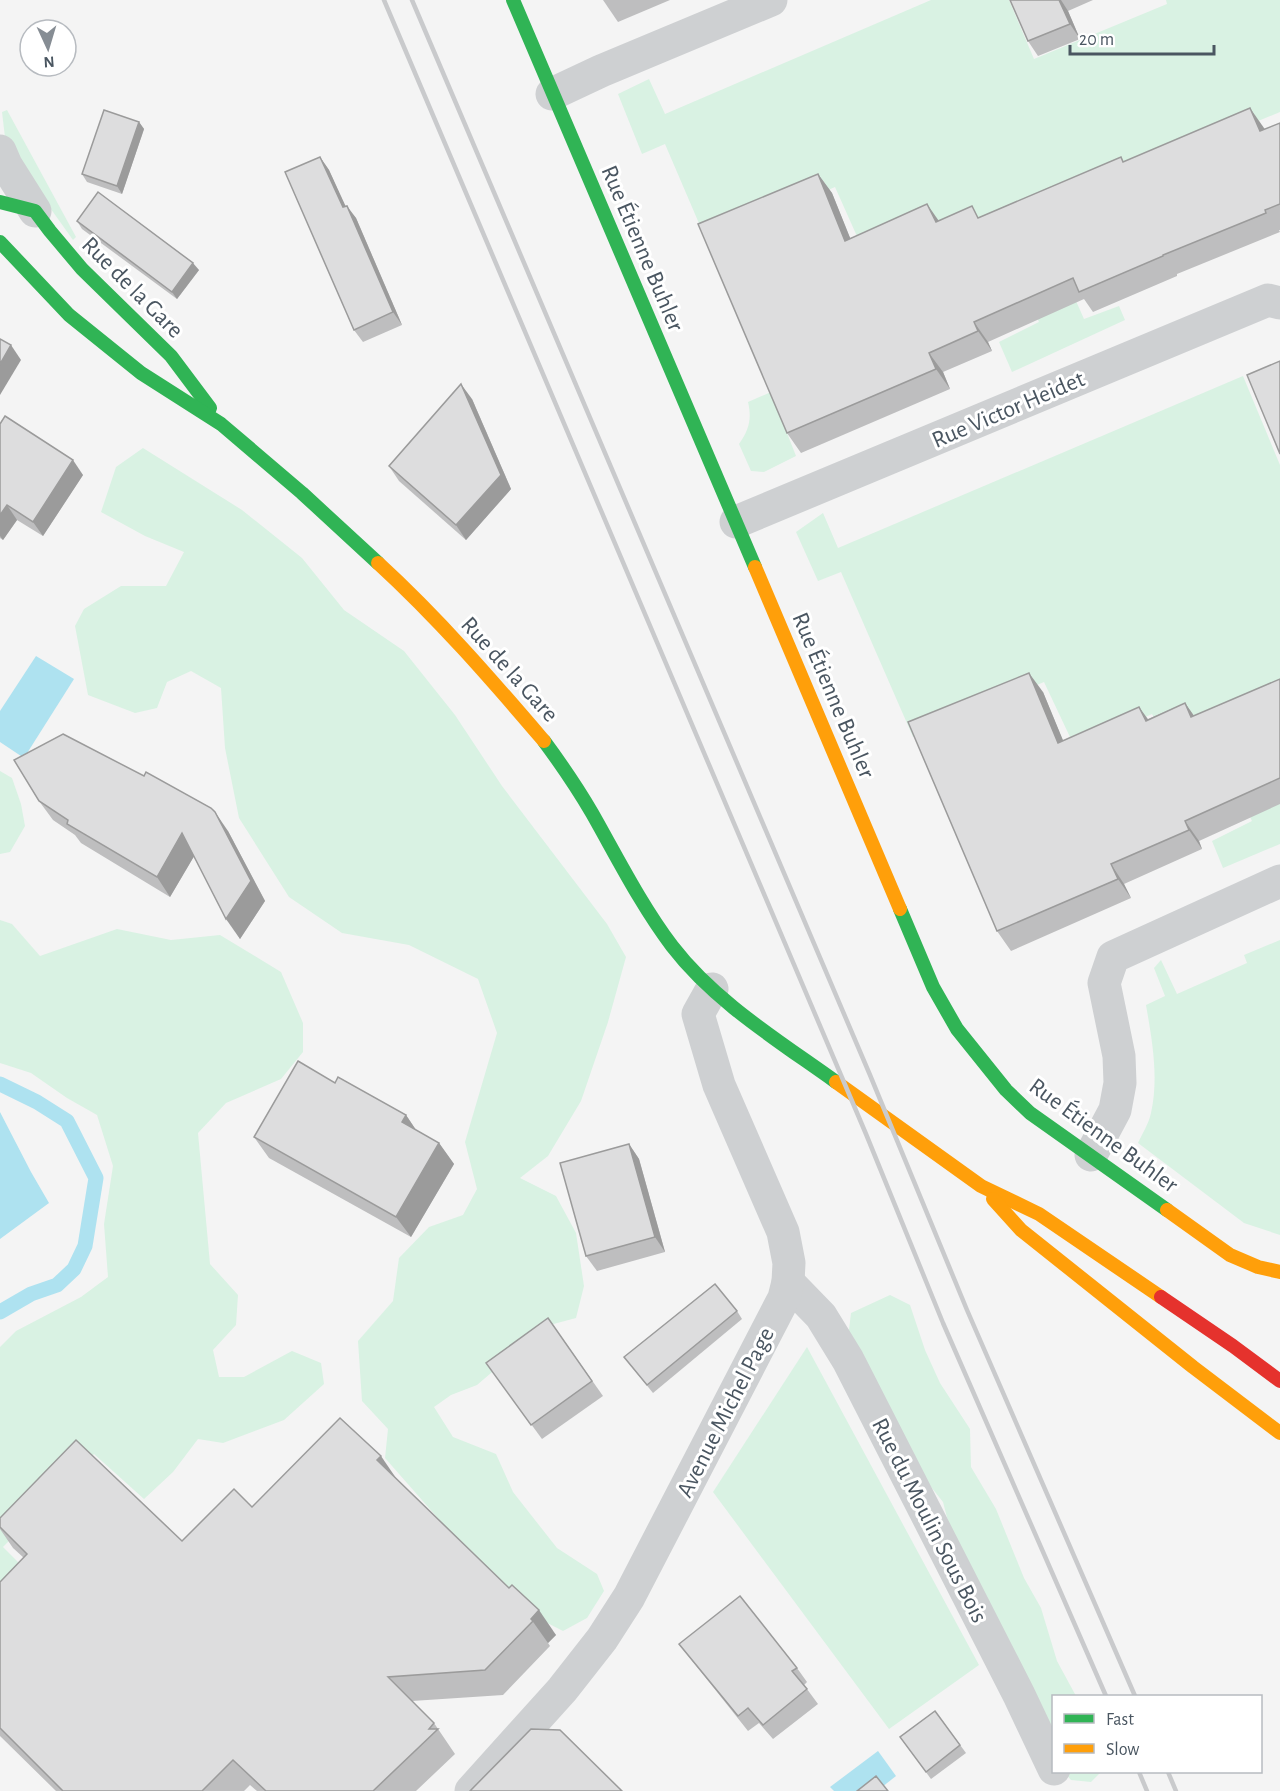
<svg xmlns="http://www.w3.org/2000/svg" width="1280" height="1791" font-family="'Alegreya Sans',sans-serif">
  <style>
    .green { fill: #d9f2e3 }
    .water { fill: #aee2f0 }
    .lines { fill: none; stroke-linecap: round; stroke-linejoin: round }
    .stream { stroke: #aee2f0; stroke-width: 15 }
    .street { stroke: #ced0d2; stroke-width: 33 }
    .fast { stroke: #30b455; stroke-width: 14 }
    .slow { stroke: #ff9f0a; stroke-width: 14 }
    .jam { stroke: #e5322d; stroke-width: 14 }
    .rail { stroke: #c9cacc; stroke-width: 4.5 }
    .wall { fill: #bebebf }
    .shaded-wall { fill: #9b9b9b }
    .building { fill: #ddddde; stroke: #9b9b9b; stroke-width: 1.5 }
    .labels { text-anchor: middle; stroke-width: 6; stroke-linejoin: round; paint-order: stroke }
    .street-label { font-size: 24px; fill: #4a5661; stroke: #fff }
  </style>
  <rect width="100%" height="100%" fill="#f4f4f4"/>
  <g class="green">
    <polygon points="931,0 1009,0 1034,59 1167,4 1166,0 1280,0 1280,112 1037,213 1084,319 1119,306 1125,320 1012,372 999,342 1039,322 994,217 953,235 945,218 904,236 860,243 835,187 707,242 665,144 642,154 618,94 649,79 665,114"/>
    <polygon points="7,110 76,237 73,240 6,146 2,112"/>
    <polygon points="1243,376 1280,465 1280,844 1223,868 1212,841 1252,821 1205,721 1162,732 1152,714 1113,732 1108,721 1070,737 1044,682 913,737 841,572 818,581 796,532 823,513 838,548"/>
    <path d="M 771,392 L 796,456 L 764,472 L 751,471 L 739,444 C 749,430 752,419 748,402 Z"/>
    <polygon points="143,448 242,510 302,558 344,610 404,651 455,715 502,786 607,924 626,957 608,1022 581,1101 548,1156 520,1178 556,1196 576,1233 584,1286 576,1318 546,1326 477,1385 451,1395 434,1407 453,1437 496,1454 513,1492 557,1548 597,1574 604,1591 587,1618 563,1631 516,1607 385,1458 388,1429 362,1401 358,1341 393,1301 399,1258 429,1227 463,1215 477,1189 465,1142 497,1033 478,979 409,945 342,933 289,897 239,818 225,748 221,688 191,671 167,682 157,708 135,713 88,695 75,626 84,609 121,586 166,586 184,552 145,536 101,512 116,467"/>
    <polygon points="0,771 12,778 21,804 25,826 10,852 0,854"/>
    <polygon points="0,920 12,924 40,956 117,929 171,940 220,935 281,972 303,1023 303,1052 281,1079 226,1103 198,1133 210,1264 238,1295 236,1325 213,1350 219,1377 244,1377 292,1351 321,1363 324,1384 284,1420 223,1443 198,1439 173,1472 144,1499 94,1454 3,1547 34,1578 0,1615 0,1347 16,1331 81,1297 108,1277 104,1224 113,1166 97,1115 67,1098 31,1073 0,1063"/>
    <path d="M 1280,940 L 1280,1235 L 1244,1223 L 1138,1143 C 1142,1134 1149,1123 1151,1113 C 1159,1077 1152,1040 1146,1005 L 1165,996 L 1154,968 L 1161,960 L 1177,994 L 1247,963 L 1244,955 Z"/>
    <polygon points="890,1295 910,1305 925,1350 940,1383 970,1429 971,1467 996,1509 1024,1578 1041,1608 1057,1661 1076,1696 1054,1696 1053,1758 978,1636 943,1502 912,1463 848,1338 851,1313"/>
    <polygon points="807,1347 979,1665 889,1729 713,1492"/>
    <polygon points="1064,1772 1101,1772 1091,1782 1071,1780"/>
  </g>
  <g class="water">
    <polygon points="36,656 74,679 24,758 0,742 0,711"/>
    <polygon points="0,1112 31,1172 49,1203 0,1239"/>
    <polygon points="878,1751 896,1776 877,1791 834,1791 830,1787"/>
  </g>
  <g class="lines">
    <polyline class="stream" points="0,1084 37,1102 67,1121 96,1178 85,1246 74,1269 57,1285 31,1294 0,1312"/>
    <g class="street">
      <polyline points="552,94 601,71 771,0"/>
      <polyline points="0,151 6,165 35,211"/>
      <polyline points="736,522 1268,300 1280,303"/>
      <polyline points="1091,1155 1115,1110 1120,1083 1119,1056 1104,983 1113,957 1280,881"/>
      <polyline points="788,1282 821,1316 848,1360 1019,1695 1054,1769"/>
      <polyline points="471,1791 562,1690 602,1639 629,1597 784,1298 788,1282 789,1263 783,1232 719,1085 698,1014 712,989"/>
    </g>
    <g class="fast">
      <polyline points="513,0 755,567"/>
      <polyline points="0,202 35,211 50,231 82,269 171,356 210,408"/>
      <polyline points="0,242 69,315 141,373 221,424 302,493 378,563"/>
      <path d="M 544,741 C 561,764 578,789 592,813 C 617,857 641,905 672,946 C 715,1002 779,1041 836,1082"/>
      <polyline points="900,909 933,987 957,1029 1006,1090 1030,1113 1167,1210"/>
    </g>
    <g class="slow">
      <path d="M 378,563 C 438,618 491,679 544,741"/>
      <polyline points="755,567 900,909"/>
      <polyline points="836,1082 981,1186 1039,1214 1161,1297"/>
      <polyline points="993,1199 1021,1230 1193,1367 1280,1433"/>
      <polyline points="1167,1210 1230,1255 1258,1267 1280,1272"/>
    </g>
    <polyline class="jam" points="1161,1297 1233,1346 1280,1381"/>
    <g class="rail">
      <polyline points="384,0 866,1134 943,1323 1106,1696"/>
      <polyline points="412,0 870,1075 967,1310 1135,1696"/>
      <polyline points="1139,1772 1147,1791"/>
      <polyline points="1168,1772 1176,1791"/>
    </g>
  </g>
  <g class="wall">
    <polygon points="603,0 670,0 618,22"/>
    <polygon points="1010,0 1093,0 1068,11 1080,39 1038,56 1028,41"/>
    <polygon points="139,122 144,129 122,194 87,182 82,174"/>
    <polygon points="1280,123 1280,230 1279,230 1280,232 1177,274 1177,276 1093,312 1084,299 988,342 992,351 943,372 950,389 801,453 787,433 818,174 832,193 850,238 939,221 980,217 1121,157 1124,162 1264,128 1265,130"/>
    <polygon points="320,157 329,170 345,206 356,218 402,325 363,342 354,330"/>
    <polygon points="77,221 199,270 177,299 82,229"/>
    <polygon points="472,399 511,489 466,540 399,481 389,466"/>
    <polygon points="0,424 83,475 43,536 17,520 3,540 0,538"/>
    <polygon points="1280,679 1280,804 1199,841 1202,849 1124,884 1131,898 1011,951 997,931 1043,692 1063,741 1148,719 1185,703 1194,716"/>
    <polygon points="39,801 228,831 265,901 240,939 194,856 170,897 81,843 75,835 53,820"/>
    <polygon points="335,1083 406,1115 416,1130 439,1143 454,1164 411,1237 269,1158 254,1137"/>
    <polygon points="629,1144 639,1159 665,1252 597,1271 586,1256"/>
    <polygon points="737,1311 742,1319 653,1393 624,1357"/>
    <polygon points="548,1318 603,1396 542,1439 486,1363"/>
    <polygon points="398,1480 556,1635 548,1643 550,1646 503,1695 412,1701 434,1723 455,1754 416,1791 257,1791 250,1785 244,1791 56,1791 0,1736 0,1582 24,1558 13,1548 0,1529 0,1518 182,1541 252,1507"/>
    <polygon points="679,1644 797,1668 807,1682 804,1685 818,1704 773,1739 759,1723 748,1731 690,1658"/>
    <polygon points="935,1711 966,1753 931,1779 900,1737"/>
  </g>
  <g class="shaded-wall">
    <polygon points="1059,0 1061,0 1068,11 1080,39 1070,24"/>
    <polygon points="1250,108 1264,128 1274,151 1260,131"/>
    <polygon points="139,122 144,129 122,194 117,186"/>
    <polygon points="320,157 329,170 352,220 343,207"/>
    <polygon points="818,174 832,193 859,260 845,241"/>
    <polygon points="927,204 941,224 936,222"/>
    <polygon points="347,206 356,218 402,325 393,312"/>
    <polygon points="193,263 199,270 177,299 172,292"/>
    <polygon points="974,322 988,342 992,351 978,331"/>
    <polygon points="11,345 21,360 0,395 0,364"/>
    <polygon points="929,353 943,372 950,389 936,369"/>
    <polygon points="461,384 472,399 511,489 466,540 456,525"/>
    <polygon points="73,460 83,475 43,536 33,522"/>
    <polygon points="7,505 17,520 3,540 0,536 0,515"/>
    <polygon points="1029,673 1043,692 1072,762 1058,743"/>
    <polygon points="1185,703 1199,723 1191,717"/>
    <polygon points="1139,707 1153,726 1146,721"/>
    <polygon points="215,812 228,831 265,901 240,939 226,919"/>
    <polygon points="1185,821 1199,841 1202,849 1189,830"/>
    <polygon points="182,833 196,853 170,897 157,877"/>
    <polygon points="1111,864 1124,884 1131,898 1118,879"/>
    <polygon points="406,1115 420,1136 402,1122"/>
    <polygon points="439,1143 454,1164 411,1237 396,1217"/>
    <polygon points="629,1144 639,1159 665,1252 655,1237"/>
    <polygon points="381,1456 398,1481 377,1460"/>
    <polygon points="539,1610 556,1635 548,1643 531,1619"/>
  </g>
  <g class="building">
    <polygon points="1010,0 1059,0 1070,24 1028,41"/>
    <polygon points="1250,108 1260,131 1280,123 1280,204 1265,210 1266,213 1163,255 1163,256 1079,292 1073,278 974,322 978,331 929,353 936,369 787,433 698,224 818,174 845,241 927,204 936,222 972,206 978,218 1121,157 1123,162"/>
    <polygon points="104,110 139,122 117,186 82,174"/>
    <polygon points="320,157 343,207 347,206 393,312 354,330 285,172"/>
    <polygon points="98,192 193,263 172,292 77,221"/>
    <polygon points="0,339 11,345 0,364"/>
    <polygon points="1280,361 1280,454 1247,375"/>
    <polygon points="461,384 501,475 456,525 389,466"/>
    <polygon points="5,416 73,460 33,522 7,505 0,515 0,424"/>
    <polygon points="1029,673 1058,743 1139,707 1146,721 1185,703 1191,717 1280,679 1280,778 1185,821 1189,830 1111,864 1118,879 997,931 908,722"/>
    <polygon points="63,734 144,776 146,772 211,808 215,812 251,881 226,919 182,833 157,877 67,824 68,820 39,801 14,760"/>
    <polygon points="298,1061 335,1083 338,1077 406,1115 402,1122 439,1143 396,1217 254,1137"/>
    <polygon points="629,1144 655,1237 586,1256 560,1163"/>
    <polygon points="715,1284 737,1311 647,1385 624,1357"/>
    <polygon points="548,1318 592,1381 531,1425 486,1363"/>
    <polygon points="340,1418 381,1456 377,1460 509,1588 512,1585 539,1610 531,1619 533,1621 485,1670 388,1677 434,1723 429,1729 438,1729 373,1791 266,1791 233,1760 202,1791 63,1791 0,1728 0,1582 27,1554 0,1527 0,1518 76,1440 182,1541 234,1489 252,1507"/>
    <polygon points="740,1596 797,1668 792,1671 807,1689 763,1725 748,1708 738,1716 679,1644"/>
    <polygon points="935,1711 960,1745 926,1772 900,1737"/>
    <polygon points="531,1729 560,1730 622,1791 470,1791"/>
    <polygon points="876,1776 888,1791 857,1791"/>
  </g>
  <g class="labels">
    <g class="street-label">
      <text transform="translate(643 248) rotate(67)" y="8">Rue Étienne Buhler</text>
      <text transform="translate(133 287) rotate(45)" y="8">Rue de la Gare</text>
      <text transform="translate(1008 409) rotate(-23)" y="8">Rue Victor Heidet</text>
      <text transform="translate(510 669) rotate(48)" y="8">Rue de la Gare</text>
      <text transform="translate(834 695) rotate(67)" y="8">Rue Étienne Buhler</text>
      <text transform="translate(1104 1135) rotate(36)" y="8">Rue Étienne Buhler</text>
      <text transform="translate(725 1412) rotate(-63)" y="8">Avenue Michel Page</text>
      <text transform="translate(930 1520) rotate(63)" y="8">Rue du Moulin Sous Bois</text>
    </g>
  </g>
  <rect x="1052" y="1695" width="210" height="78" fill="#ffffff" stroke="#b7bbc0" stroke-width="1.5"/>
  <rect x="1064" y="1714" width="30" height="9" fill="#30b455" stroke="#b7bbc0" stroke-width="1.5"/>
  <text x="1106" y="1725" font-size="18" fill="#4a5661">Fast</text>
  <rect x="1064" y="1744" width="30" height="9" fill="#ff9f0a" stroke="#b7bbc0" stroke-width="1.5"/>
  <text x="1106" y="1755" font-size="18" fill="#4a5661">Slow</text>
  <g transform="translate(48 48) rotate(176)"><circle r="28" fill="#ffffff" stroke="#b7bbc0" stroke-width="1.5"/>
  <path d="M0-4.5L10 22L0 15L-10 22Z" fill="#868d94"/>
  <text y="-9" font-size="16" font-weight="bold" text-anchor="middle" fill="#4a5661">N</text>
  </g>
  <path d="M1070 45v9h144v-9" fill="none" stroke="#4a5661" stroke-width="3"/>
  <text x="1079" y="45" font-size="18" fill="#4a5661" stroke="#ffffff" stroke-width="4.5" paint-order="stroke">20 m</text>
</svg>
